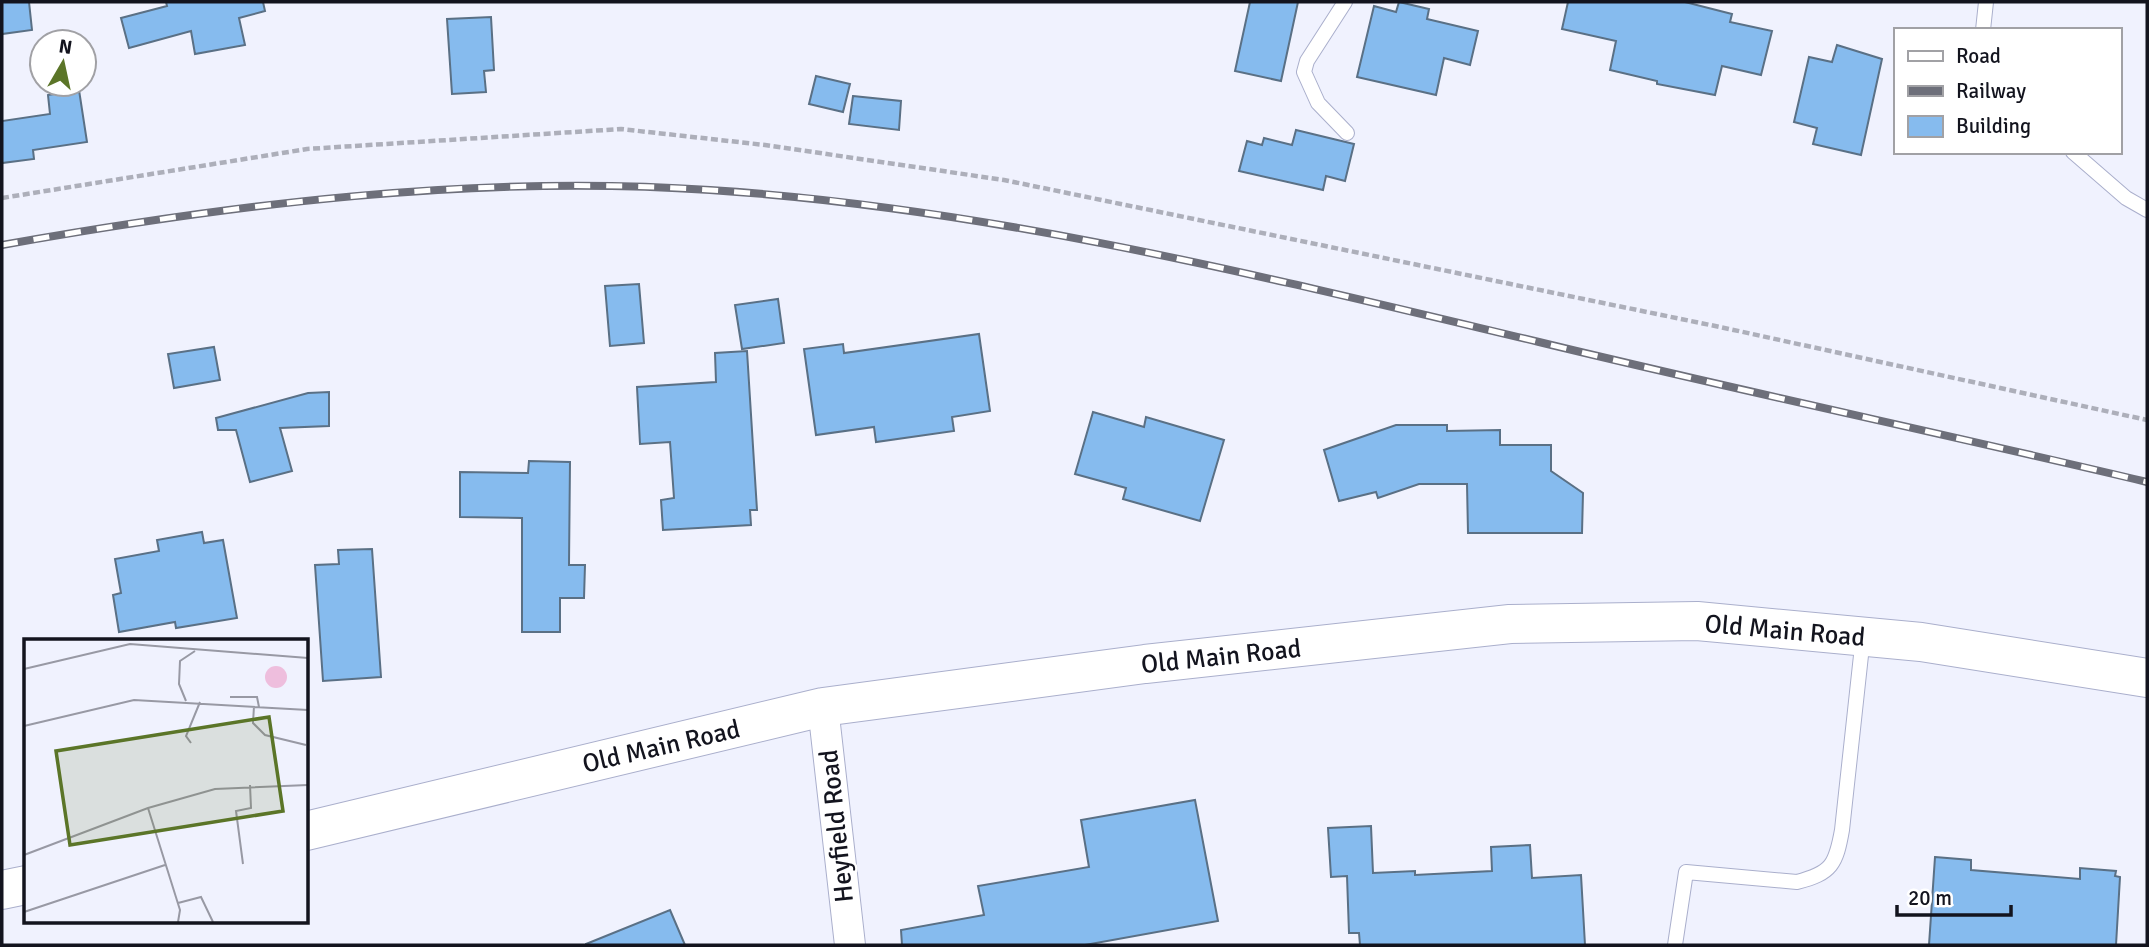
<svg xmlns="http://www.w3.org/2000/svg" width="2149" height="947" font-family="Signika,sans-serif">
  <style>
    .building { fill: #86bbee; stroke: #5a7085; stroke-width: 2 }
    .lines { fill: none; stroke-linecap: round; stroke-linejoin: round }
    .lane-casing { stroke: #aaafcc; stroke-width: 16 }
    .street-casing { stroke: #aaafcc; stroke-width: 32 }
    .secondary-casing { stroke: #aaafcc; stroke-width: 40 }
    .path { stroke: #adafba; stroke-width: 4.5; stroke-dasharray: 7 3.5; stroke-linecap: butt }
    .lane { stroke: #fff; stroke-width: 14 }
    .street { stroke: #fff; stroke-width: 30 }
    .secondary { stroke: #fff; stroke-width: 38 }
    .rail-casing { stroke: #6d6f7a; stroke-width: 8 }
    .rail { stroke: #fff; stroke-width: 5; stroke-dasharray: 16; stroke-linecap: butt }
    .labels { text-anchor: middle; stroke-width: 5; stroke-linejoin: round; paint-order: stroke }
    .street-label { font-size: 26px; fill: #13141e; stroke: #fff }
    .inset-road { fill: none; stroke: #9899a4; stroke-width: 2 }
    .view { fill: #5b7528; fill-opacity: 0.15; stroke: #5b7528; stroke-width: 3.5 }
    .inset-edge { fill: none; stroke: #13141e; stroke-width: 3.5 }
  </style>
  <rect width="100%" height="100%" fill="#f0f2fe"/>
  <g class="building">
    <polygon points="2,2 29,2 32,30 2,34"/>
    <polygon points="166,2 263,2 265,11 239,18 245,45 195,54 191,31 129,48 121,18 167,6"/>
    <polygon points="1250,2 1298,2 1281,81 1235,71"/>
    <polygon points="1399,2 1429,9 1427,19 1478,31 1470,65 1444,58 1436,95 1357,77 1374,6 1396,12"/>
    <polygon points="1568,2 1685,2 1732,14 1730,22 1772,31 1761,75 1722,66 1715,95 1657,84 1657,81 1610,70 1616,41 1562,29"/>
    <polygon points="491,17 494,70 484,71 486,92 452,94 447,19"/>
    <polygon points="1837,45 1882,59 1861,155 1813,144 1817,128 1794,122 1809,57 1832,62"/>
    <polygon points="816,76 850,84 843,112 809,104"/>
    <polygon points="79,90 87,142 33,150 34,159 2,163 2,121 50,114 48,95"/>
    <polygon points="853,96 901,101 899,130 849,124"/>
    <polygon points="1296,130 1354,144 1345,181 1326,176 1323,190 1239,171 1247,141 1262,145 1264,138 1292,145"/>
    <polygon points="639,284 644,343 610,346 605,286"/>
    <polygon points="778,299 784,343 742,349 735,305"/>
    <polygon points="979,334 990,411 952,417 954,431 876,442 874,427 816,435 804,349 843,344 844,353"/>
    <polygon points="214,347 220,380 174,388 168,354"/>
    <polygon points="747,351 757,510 750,510 751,525 663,530 661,500 674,498 670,442 640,444 637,387 716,382 715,353"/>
    <polygon points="329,392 329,426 280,428 292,471 250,482 236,430 218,430 216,418 308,393"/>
    <polygon points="1093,412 1144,427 1146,417 1224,440 1200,521 1123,499 1126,488 1075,474"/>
    <polygon points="1396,425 1447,425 1447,431 1500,430 1500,445 1551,445 1551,471 1583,493 1582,533 1468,533 1467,484 1419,484 1378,498 1376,492 1339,501 1324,450"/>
    <polygon points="529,461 570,462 569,565 585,565 584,598 560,598 560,632 522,632 522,518 460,517 460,472 528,473"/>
    <polygon points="202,532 204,543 223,540 237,618 176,628 175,622 119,632 113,595 121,593 115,559 159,551 157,540"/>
    <polygon points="372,549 381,677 323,681 315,565 339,564 338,550"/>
    <polygon points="1195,800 1218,921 1085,945 902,945 901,930 984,915 978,886 1089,867 1081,820"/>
    <polygon points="1371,826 1373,873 1415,871 1415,875 1492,871 1491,847 1530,845 1532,878 1581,875 1585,945 1360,945 1359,933 1349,933 1347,876 1331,877 1328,828"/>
    <polygon points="1935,857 1971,860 1971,870 2080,879 2080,868 2116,871 2115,876 2120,877 2116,945 1929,945"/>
    <polygon points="670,910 685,945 586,945 586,944"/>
  </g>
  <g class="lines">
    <defs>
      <g id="lane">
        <polyline points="1345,2 1307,61 1304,72 1318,103 1347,133"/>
        <polyline points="1983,30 1986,2"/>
        <polyline points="2073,152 2126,198 2147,210"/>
        <path d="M 1675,945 L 1686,872 L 1797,882 C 1832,873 1836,864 1842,830 L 1863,637"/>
      </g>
      <polyline id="street" points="823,707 850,945"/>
      <g id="secondary">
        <polyline points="306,831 823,707 1145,664 1510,624 1697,621 1921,642 2147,678"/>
        <polyline points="2,890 26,885"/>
      </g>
    </defs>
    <use href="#lane" class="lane-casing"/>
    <use href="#street" class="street-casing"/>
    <use href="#secondary" class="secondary-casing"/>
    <polyline class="path" points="2,198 307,149 621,129 765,145 1004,180 1720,327 2147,420"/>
    <use href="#lane" class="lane"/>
    <use href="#street" class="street"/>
    <use href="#secondary" class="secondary"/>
    <defs>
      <path id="rail" d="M 2,245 C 234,204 474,174 710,190 C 992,208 1265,277 1539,342 C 1741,391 1945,434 2147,482"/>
    </defs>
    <use href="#rail" class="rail-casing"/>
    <use href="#rail" class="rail"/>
  </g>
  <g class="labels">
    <g class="street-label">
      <text transform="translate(1785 630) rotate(5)" y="9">Old Main Road</text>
      <text transform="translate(1221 656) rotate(-6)" y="9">Old Main Road</text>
      <text transform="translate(661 746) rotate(-13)" y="9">Old Main Road</text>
      <text transform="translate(836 826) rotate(-96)" y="9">Heyfield Road</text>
    </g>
  </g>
  <g transform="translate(24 639)">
    <rect width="284" height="284" fill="#f0f2fe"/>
    <path d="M241 38a11 11 0 1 1 22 0a11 11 0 1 1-22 0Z" fill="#eebedd"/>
    <path class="inset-road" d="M 0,30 L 106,5 L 284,19M 206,58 L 233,58 L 235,68M 162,62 L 155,45 L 156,22 L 171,12M 230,67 L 229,84 L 241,96 L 282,106M 0,87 L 110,61 L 284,71M 167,104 L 162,97 L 176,63M 124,169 L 156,271 L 154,283M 0,216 L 124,169 L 191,150 L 284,146M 219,225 L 212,172 L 227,169 L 226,146M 154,264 L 177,258 L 189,283M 0,273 L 141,226"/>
    <path class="view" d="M 245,78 L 259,172 L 46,206 L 32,112 Z"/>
    <rect width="284" height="284" class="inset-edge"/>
  </g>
  <rect width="2149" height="947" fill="none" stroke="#13141e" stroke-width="7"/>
  <rect x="1894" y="28" width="228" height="126" fill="#ffffff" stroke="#a1a1a5" stroke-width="2"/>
  <rect x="1908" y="51" width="35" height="10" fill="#ffffff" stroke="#a1a1a5" stroke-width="2"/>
  <text x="1956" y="63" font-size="21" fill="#13141e">Road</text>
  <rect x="1908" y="86" width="35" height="10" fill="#6d6f7a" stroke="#a1a1a5" stroke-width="2"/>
  <text x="1956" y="98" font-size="21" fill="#13141e">Railway</text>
  <rect x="1908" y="116" width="35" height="21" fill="#86bbee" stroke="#a1a1a5" stroke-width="2"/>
  <text x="1956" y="133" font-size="21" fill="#13141e">Building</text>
  <g transform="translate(63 63) rotate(9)"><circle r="33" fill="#ffffff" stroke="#a1a1a5" stroke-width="2"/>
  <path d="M0-5L12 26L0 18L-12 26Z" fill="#5b7528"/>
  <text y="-10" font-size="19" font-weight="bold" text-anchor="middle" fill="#13141e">N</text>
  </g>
  <path d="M1897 905v10h114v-10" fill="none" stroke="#13141e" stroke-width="3.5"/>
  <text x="1908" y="905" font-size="21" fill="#13141e" stroke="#ffffff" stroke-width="5" paint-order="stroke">20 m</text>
</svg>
